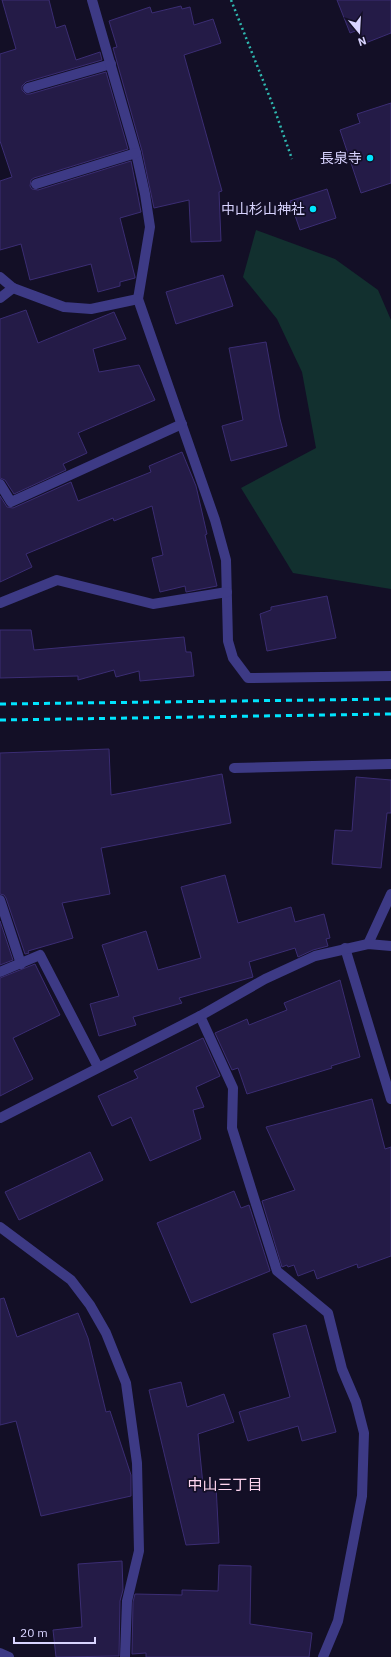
<svg xmlns="http://www.w3.org/2000/svg" width="391" height="1657" font-family="'IBM Plex Sans','Noto Sans JP',sans-serif">
  <style>
    .green { fill: #12302f }
    .building { fill: #241b47; stroke: #3b2d73 }
    .lines { fill: none; stroke-linecap: round; stroke-linejoin: round }
    .path { stroke: #2fb8b0; stroke-width: 2.5; stroke-dasharray: 2 3; stroke-linecap: butt }
    .service { stroke: #3d3a85; stroke-width: 10 }
    .minor { stroke: #3d3a85; stroke-width: 10 }
    .rail { stroke: #00e5ff; stroke-width: 3; stroke-dasharray: 6 5; stroke-linecap: butt }
    .poi-dot { fill: #00e5ff; stroke: #130f26; stroke-width: 1.5 }
    .labels { text-anchor: middle; stroke-width: 3.5; stroke-linejoin: round; paint-order: stroke }
    .poi-label { font-size: 14px; fill: #d9d4ff; stroke: #130f26; text-anchor: end }
    .neighbourhood-label { font-size: 15px; fill: #ffd6f0; stroke: #130f26 }
  </style>
  <rect width="100%" height="100%" fill="#130f26"/>
  <polygon class="green" points="256,230 335,259 378,290 391,320 391,589 293,573 241,488 316,448 302,372 277,319 243,277"/>
  <g class="building">
    <polygon points="2,0 49,0 56,28 65,25 76,60 100,52 102,60 26,82 22,86 22,90 26,94 30,94 106,72 128,149 34,178 31,180 30,186 32,189 38,190 131,161 141,212 120,218 135,277 135,278 120,282 120,286 98,292 91,264 30,280 21,244 0,250 0,181 12,177 0,141 0,54 16,49"/>
    <polygon points="337,0 391,0 391,33 363,44 358,30 350,33"/>
    <polygon points="181,6 182,9 190,7 194,25 213,19 221,43 184,55 222,191 219,192 221,241 191,242 189,200 154,208 142,151 113,48 117,47 109,21 150,7 152,13"/>
    <polygon points="391,103 391,183 361,193 340,130 360,123 357,114"/>
    <polygon points="327,189 336,218 300,230 290,201"/>
    <polygon points="223,275 233,306 176,324 166,292"/>
    <polygon points="26,310 38,343 114,312 126,339 93,349 99,372 139,365 155,400 78,433 87,453 63,464 66,470 14,494 5,480 0,478 0,319"/>
    <polygon points="266,342 280,419 287,446 231,461 222,426 243,420 229,348"/>
    <polygon points="182,452 196,486 207,534 205,535 217,586 186,592 185,586 160,592 152,558 163,555 152,506 114,521 113,518 26,554 32,567 0,582 0,496 7,507 13,508 71,482 78,501 151,472 149,466"/>
    <polygon points="327,596 336,638 267,651 260,614 271,610 271,607"/>
    <polygon points="0,630 31,630 34,650 184,637 186,652 191,652 194,676 140,681 139,671 116,677 114,670 78,680 78,676 0,678"/>
    <polygon points="109,749 111,795 222,774 231,823 101,848 110,894 62,903 73,938 28,951 29,953 25,954 6,898 4,895 0,894 0,753"/>
    <polygon points="356,777 391,780 391,813 387,813 381,868 332,864 335,830 352,831"/>
    <polygon points="225,875 238,923 291,907 295,922 324,914 330,938 326,939 328,946 313,950 298,957 295,948 249,962 253,977 179,998 182,1003 133,1017 136,1025 99,1036 90,1004 119,996 102,945 146,931 158,970 201,958 181,887"/>
    <polygon points="0,921 13,960 0,965"/>
    <polygon points="35,964 60,1015 13,1038 33,1079 0,1096 0,978"/>
    <polygon points="340,980 360,1057 331,1066 332,1068 247,1094 238,1068 232,1070 215,1033 247,1019 249,1025 287,1010 284,1003"/>
    <polygon points="203,1038 220,1076 196,1087 204,1107 193,1110 201,1139 150,1161 131,1117 112,1126 98,1096 138,1078 134,1071"/>
    <polygon points="372,1099 385,1149 391,1147 391,1256 358,1268 357,1264 317,1279 314,1270 298,1276 294,1265 288,1267 287,1265 282,1267 262,1201 295,1190 266,1127"/>
    <polygon points="90,1152 103,1180 19,1220 5,1192"/>
    <polygon points="234,1191 241,1208 249,1205 270,1271 191,1303 157,1223"/>
    <polygon points="4,1298 17,1337 78,1313 88,1338 106,1412 110,1411 131,1475 131,1496 41,1516 16,1421 0,1425 0,1299"/>
    <polygon points="306,1325 336,1432 302,1441 298,1426 248,1441 239,1412 290,1397 273,1334"/>
    <polygon points="181,1382 187,1407 224,1394 234,1422 198,1434 203,1485 216,1485 219,1543 186,1545 149,1390"/>
    <polygon points="122,1561 123,1590 120,1601 119,1656 56,1657 53,1630 82,1627 78,1564"/>
    <polygon points="219,1565 251,1566 250,1624 312,1633 309,1657 146,1657 146,1653 132,1654 133,1602 135,1594 182,1595 182,1590 218,1591"/>
  </g>
  <g class="lines">
    <polyline class="path" points="231,0 274,108 292,159"/>
    <g class="service">
      <polyline points="28,88 111,64"/>
      <polyline points="345,948 391,1099"/>
      <polyline points="200,1016 233,1088 232,1128 277,1271 328,1313 342,1369 356,1402 364,1433 362,1496 338,1621 323,1657"/>
    </g>
    <g class="minor">
      <polyline points="92,0 136,153 145,194 150,227 138,299 215,520 226,560 228,641 233,658 248,678 391,676"/>
      <polyline points="36,184 136,153"/>
      <polyline points="0,277 13,288 64,307 91,309 138,299"/>
      <polyline points="0,298 13,288"/>
      <polyline points="0,484 11,502 182,424"/>
      <polyline points="0,603 57,580 153,604 227,592"/>
      <polyline points="234,768 391,764"/>
      <polyline points="0,900 21,964"/>
      <polyline points="368,944 391,894"/>
      <polyline points="0,972 40,955 98,1067"/>
      <polyline points="0,1118 200,1016 265,979 315,956 368,944 391,946"/>
      <polyline points="0,1227 71,1280 90,1305 106,1333 126,1383 137,1463 139,1551 127,1601 125,1657"/>
      <polyline points="0,1653 9,1657"/>
    </g>
    <g class="rail">
      <polyline points="0,704 391,699"/>
      <polyline points="0,720 391,714"/>
    </g>
  </g>
  <g class="poi-dot">
    <circle cx="370" cy="158" r="4"/>
    <circle cx="313" cy="209" r="4"/>
  </g>
  <g class="labels">
    <g class="poi-label">
      <text x="362" y="163">長泉寺</text>
      <text x="305" y="214">中山杉山神社</text>
    </g>
    <g class="neighbourhood-label">
      <text x="225" y="1490">中山三丁目</text>
    </g>
  </g>
  <g transform="translate(359 32) rotate(162)" stroke="#130f26" stroke-width="3" paint-order="stroke">
  <path d="M0-3L7 15L0 10L-7 15Z" fill="#d9d4ff"/>
  <text y="-6" font-size="11" font-weight="bold" text-anchor="middle" fill="#d9d4ff">N</text>
  </g>
  <path d="M14 1637v6h81v-6" fill="none" stroke="#d9d4ff" stroke-width="2"/>
  <text x="20" y="1637" font-size="12" fill="#d9d4ff" stroke="#130f26" stroke-width="3" paint-order="stroke">20 m</text>
</svg>
